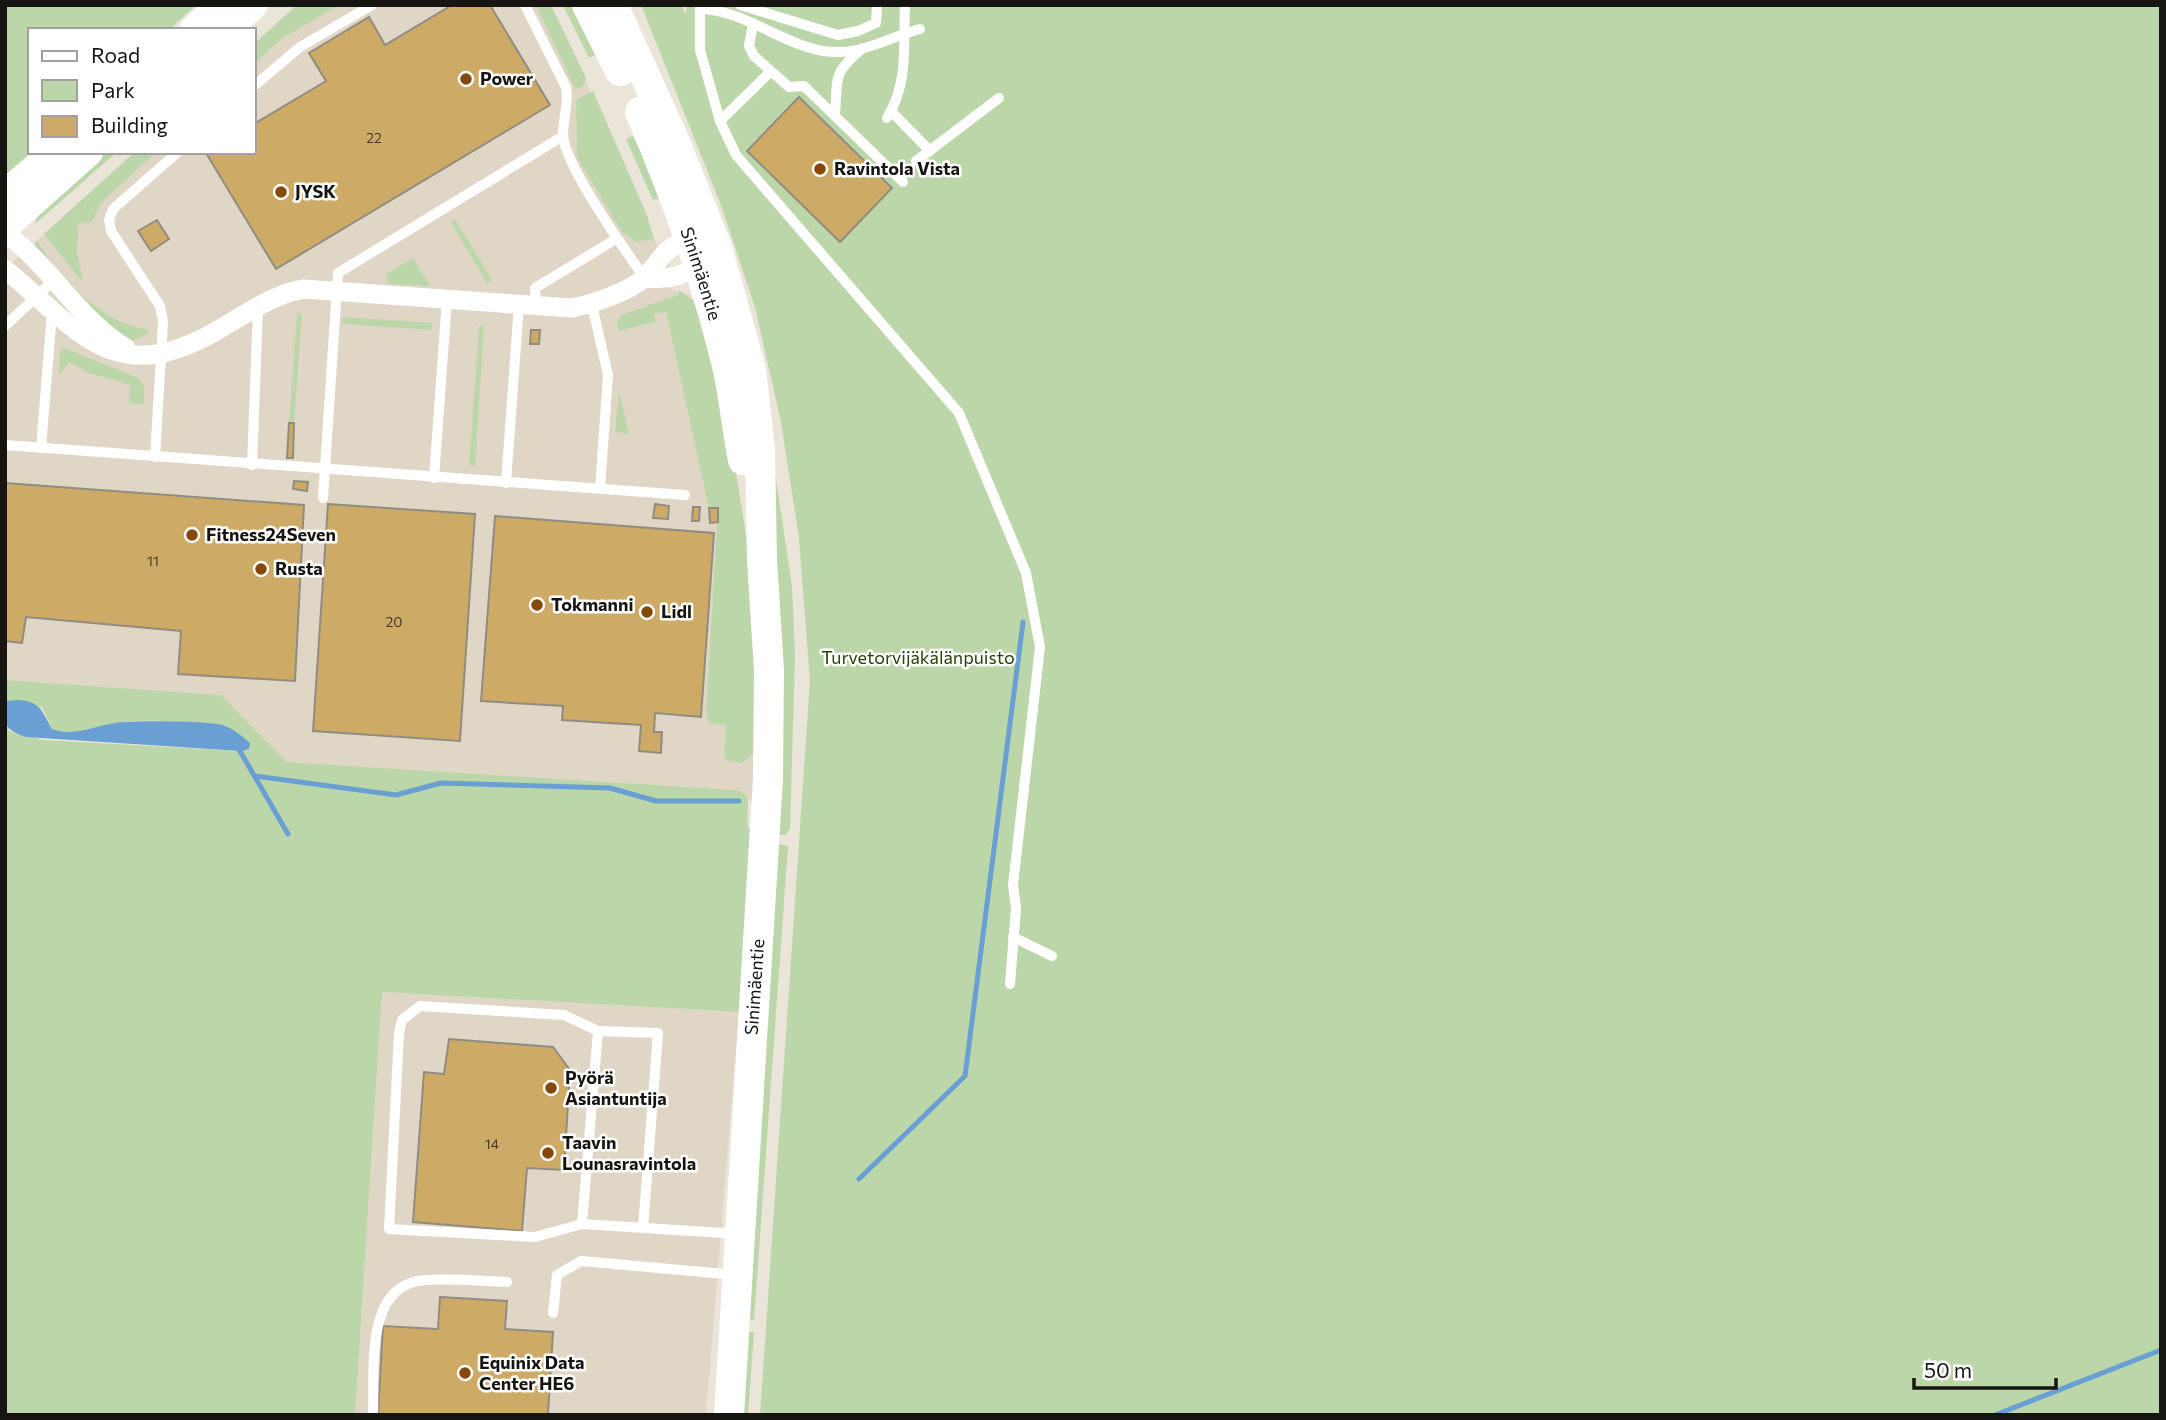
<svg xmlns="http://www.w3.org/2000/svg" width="2166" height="1420" font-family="Commissioner,sans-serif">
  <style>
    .built { fill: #e0d6c5 }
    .green { fill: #bbd7aa }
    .water { fill: #699fd3 }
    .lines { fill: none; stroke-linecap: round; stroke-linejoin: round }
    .stream { stroke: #699fd3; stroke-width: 5 }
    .building { fill: #ceaa67; stroke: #918c82; stroke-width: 2 }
    .service { stroke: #fff; stroke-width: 10 }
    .minor { stroke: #fff; stroke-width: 19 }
    .secondary { stroke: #fff; stroke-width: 28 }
    .primary { stroke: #fff; stroke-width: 30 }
    .poi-dot { fill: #864808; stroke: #fff; stroke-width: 2.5 }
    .labels { text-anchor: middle; stroke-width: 5; stroke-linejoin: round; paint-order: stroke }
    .number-label { font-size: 14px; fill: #453a27 }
    .poi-label { font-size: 18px; font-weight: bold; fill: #171512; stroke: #fff; text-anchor: start }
    .street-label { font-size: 18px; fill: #171512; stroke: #fff }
    .park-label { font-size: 18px; fill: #240; stroke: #fff }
  </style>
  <rect width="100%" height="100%" fill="#eae4d9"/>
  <g class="built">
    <polygon points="297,5 551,5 646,213 654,239 669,264 668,288 690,295 753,621 755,802 749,801 746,794 736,790 287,762 221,695 5,680 5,269 135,152 254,152 254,44"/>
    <polygon points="382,992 739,1012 706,1415 355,1415"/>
  </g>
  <g class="green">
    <polygon points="5,5 196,5 169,30 30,30 30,152 42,152 5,186"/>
    <polygon points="297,5 339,5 281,39 254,64 254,44"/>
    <polygon points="536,5 551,5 586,78 583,87 575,88"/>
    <polygon points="563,5 578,5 595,55 589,58"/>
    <polygon points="641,5 681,5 686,14 687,5 2161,5 2161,1415 760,1415 810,681 799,538 781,422 755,307 721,205"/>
    <polygon points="593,91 646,213 654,239 636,242 622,232 577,157 576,100"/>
    <polygon points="633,136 657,171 667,196 653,200 626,139"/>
    <polygon points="100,152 117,152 35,224 39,210"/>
    <polygon points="135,152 156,152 101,203 92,222 78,223 77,253 83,280 80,279 44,234"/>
    <polygon points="455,219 492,280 487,283 451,222"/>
    <path d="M 37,240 C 58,278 104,325 149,329 L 148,334 L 131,341 L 104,324 L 35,247 Z"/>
    <polygon points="413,258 430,286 389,284 385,275"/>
    <path d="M 679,290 L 700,305 C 720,384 736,463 747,544 C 756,613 755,683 756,752 L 741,763 L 726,760 L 724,755 L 726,725 L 709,723 L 706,713 L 718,509 L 709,508 L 666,312 L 654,314 L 656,322 L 619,331 L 617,321 L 621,315 L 678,295 Z"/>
    <polygon points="297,313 302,314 294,423 289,423"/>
    <polygon points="343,317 432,323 432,330 342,324"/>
    <polygon points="479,326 484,326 475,466 469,465"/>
    <polygon points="64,348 138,378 144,385 144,404 129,403 130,385 89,373 69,362 59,375 60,351"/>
    <polygon points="619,391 629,434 615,432"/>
    <polygon points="768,426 792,586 795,656 790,829 785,835 779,835 783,685"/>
    <path d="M 5,680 L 221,695 L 287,762 L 736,790 L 746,794 C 751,806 744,820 750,831 L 739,1012 L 382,992 L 355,1415 L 5,1415 L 5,725 L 9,731 L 43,740 L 241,751 L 219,724 C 186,723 148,718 116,723 C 94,726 75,737 52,729 L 42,707 L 5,701 Z"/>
    <polygon points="779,844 788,846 754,1320 747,1319"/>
    <polygon points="747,1332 754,1332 748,1415 735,1415"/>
  </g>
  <path class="water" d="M 19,700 C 41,702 42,711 52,729 C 74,737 94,726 115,723 C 131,720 202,721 218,724 C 230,726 241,735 250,743 L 249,749 L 241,751 L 26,737 C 2,728 5,726 5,701 Z"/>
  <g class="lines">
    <g class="stream">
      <polyline points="237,746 288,834"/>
      <polyline points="255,776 396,795 441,783 610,788 656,801 739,801"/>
      <polyline points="859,1179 965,1076 1023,622"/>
      <polyline points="1995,1415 2161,1350"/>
    </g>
  </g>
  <g class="building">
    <polygon points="452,5 490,5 550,105 276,269 206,153 254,152 254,124 326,81 309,53 369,17 385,45"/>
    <polygon points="799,97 892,188 840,242 747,151"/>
    <polygon points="157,220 169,239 151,251 138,231"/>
    <polygon points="531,330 540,330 539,344 530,344"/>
    <polygon points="289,423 294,423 293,458 287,458"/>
    <polygon points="294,481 308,482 307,491 293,489"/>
    <polygon points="5,483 304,505 295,681 178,674 181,631 26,617 22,643 5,641"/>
    <polygon points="328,504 475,514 460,741 313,731"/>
    <polygon points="655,504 669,506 668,519 653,518"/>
    <polygon points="693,507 700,507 699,521 692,521"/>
    <polygon points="709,508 718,508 718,522 710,523"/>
    <polygon points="495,516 714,533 701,717 655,713 654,732 662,732 661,753 639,751 641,725 562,720 563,706 481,701"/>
    <polygon points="449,1039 553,1047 570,1070 564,1170 527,1168 522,1231 413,1222 424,1072 444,1074"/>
    <polygon points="440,1297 507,1301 505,1329 553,1332 548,1415 378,1415 383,1326 438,1329"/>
  </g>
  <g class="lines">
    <g class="service">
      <path d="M 525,5 L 566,87 C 569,104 563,118 563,135 C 564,164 626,252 645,278"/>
      <polyline points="740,5 838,35 858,31 876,23 877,5"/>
      <polyline points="700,6 700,50 720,121 769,73"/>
      <path d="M 700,9 C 750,10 791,54 841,52 C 867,51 894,36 920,29"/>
      <polyline points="753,23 749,46 754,56 789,87 804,86 903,182"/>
      <polyline points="254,86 300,47 372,5"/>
      <polyline points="891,111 930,151"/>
      <path d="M 835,114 C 838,76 832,74 863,48"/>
      <path d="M 887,118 C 909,82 903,46 905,5"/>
      <polyline points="720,121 736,155 959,413 1026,573 1040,647 1013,885 1016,908 1010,984"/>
      <polyline points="916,161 999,98"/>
      <polyline points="592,305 608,375 600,489"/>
      <polyline points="536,306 535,288 616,239"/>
      <polyline points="5,326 53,281"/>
      <polyline points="5,445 685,495"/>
      <polyline points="41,448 52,312"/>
      <polyline points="155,457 163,322 160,306 111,231 109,220 113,209 178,152"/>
      <polyline points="252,465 258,308"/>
      <polyline points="434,478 447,299"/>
      <polyline points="506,483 519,304"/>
      <polyline points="323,498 338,273 563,136"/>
      <polyline points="1013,937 1052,956"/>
      <polyline points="582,1224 535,1237 389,1229 399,1033 402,1020 420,1006 564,1015 598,1031"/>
      <polyline points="643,1228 658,1033 598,1031 582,1224 739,1234"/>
      <polyline points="553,1313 557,1275 581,1261 736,1275"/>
      <path d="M 373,1415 C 375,1371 363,1283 426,1280 C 452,1278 480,1281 507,1282"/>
    </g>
    <g class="minor">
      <path d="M 5,233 C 51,266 77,318 126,348"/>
      <path d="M 5,269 C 79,330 113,391 218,330 C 245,315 272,294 304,289 L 571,308 C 590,305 632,291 646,276 C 667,254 657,253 690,238 L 698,241"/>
      <path d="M 645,278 C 667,280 689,276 705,259"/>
    </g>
    <g class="secondary">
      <polyline points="193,30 220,5"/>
      <polyline points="226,30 254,5"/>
      <polyline points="5,194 53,152"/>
      <polyline points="5,227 89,152"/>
    </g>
    <g class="primary">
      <polyline points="587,5 620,71"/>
      <polyline points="613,5 675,142 717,247 751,369 760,449 762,560 769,671 768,778 729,1415"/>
      <path id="s1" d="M 640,112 C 676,196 707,281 728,370 C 734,399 737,430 743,460"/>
    </g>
  </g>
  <g class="poi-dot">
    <circle cx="466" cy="79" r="7"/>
    <circle cx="820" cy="169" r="7"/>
    <circle cx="281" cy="192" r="7"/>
    <circle cx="192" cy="535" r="7"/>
    <circle cx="261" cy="569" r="7"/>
    <circle cx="537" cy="605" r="7"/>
    <circle cx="647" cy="612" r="7"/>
    <circle cx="551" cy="1088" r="7"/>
    <circle cx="548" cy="1153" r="7"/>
    <circle cx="465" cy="1373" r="7"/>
  </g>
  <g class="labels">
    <g class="number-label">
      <text x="374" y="143">22</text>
      <text x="153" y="566">11</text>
      <text x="394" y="627">20</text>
      <text x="492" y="1149">14</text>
    </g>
    <g class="poi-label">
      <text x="480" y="85">Power</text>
      <text x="834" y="175">Ravintola Vista</text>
      <text x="295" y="198">JYSK</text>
      <text x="206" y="541">Fitness24Seven</text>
      <text x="275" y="575">Rusta</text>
      <text x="551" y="611">Tokmanni</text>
      <text x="661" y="618">Lidl</text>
      <text x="565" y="1084">Pyörä<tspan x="565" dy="21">Asiantuntija</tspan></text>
      <text x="562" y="1149">Taavin<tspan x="562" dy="21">Lounasravintola</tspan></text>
      <text x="479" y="1369">Equinix Data<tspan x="479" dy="21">Center HE6</tspan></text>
    </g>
    <g class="street-label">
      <text dy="6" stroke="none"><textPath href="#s1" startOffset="173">Sinimäentie</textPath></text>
      <text transform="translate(755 987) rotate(-86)" y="6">Sinimäentie</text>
    </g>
    <g class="park-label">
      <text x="918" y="664">Turvetorvijäkälänpuisto</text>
    </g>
  </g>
  <rect width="2166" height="1420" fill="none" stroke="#171512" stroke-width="14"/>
  <rect x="28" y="28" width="228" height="126" fill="#ffffff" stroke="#a2a1a0" stroke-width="2"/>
  <rect x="42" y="51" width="35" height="10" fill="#ffffff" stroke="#a2a1a0" stroke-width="2"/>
  <text x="91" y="63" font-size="21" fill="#171512">Road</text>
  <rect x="42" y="80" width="35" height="21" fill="#bbd7aa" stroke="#a2a1a0" stroke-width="2"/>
  <text x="91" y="98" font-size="21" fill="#171512">Park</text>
  <rect x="42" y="116" width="35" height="21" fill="#ceaa67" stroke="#a2a1a0" stroke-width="2"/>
  <text x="91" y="133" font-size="21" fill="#171512">Building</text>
  <path d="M1914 1378v10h142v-10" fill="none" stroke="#171512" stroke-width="3.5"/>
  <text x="1924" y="1378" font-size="21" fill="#171512" stroke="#ffffff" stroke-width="5" paint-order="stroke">50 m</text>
</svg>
